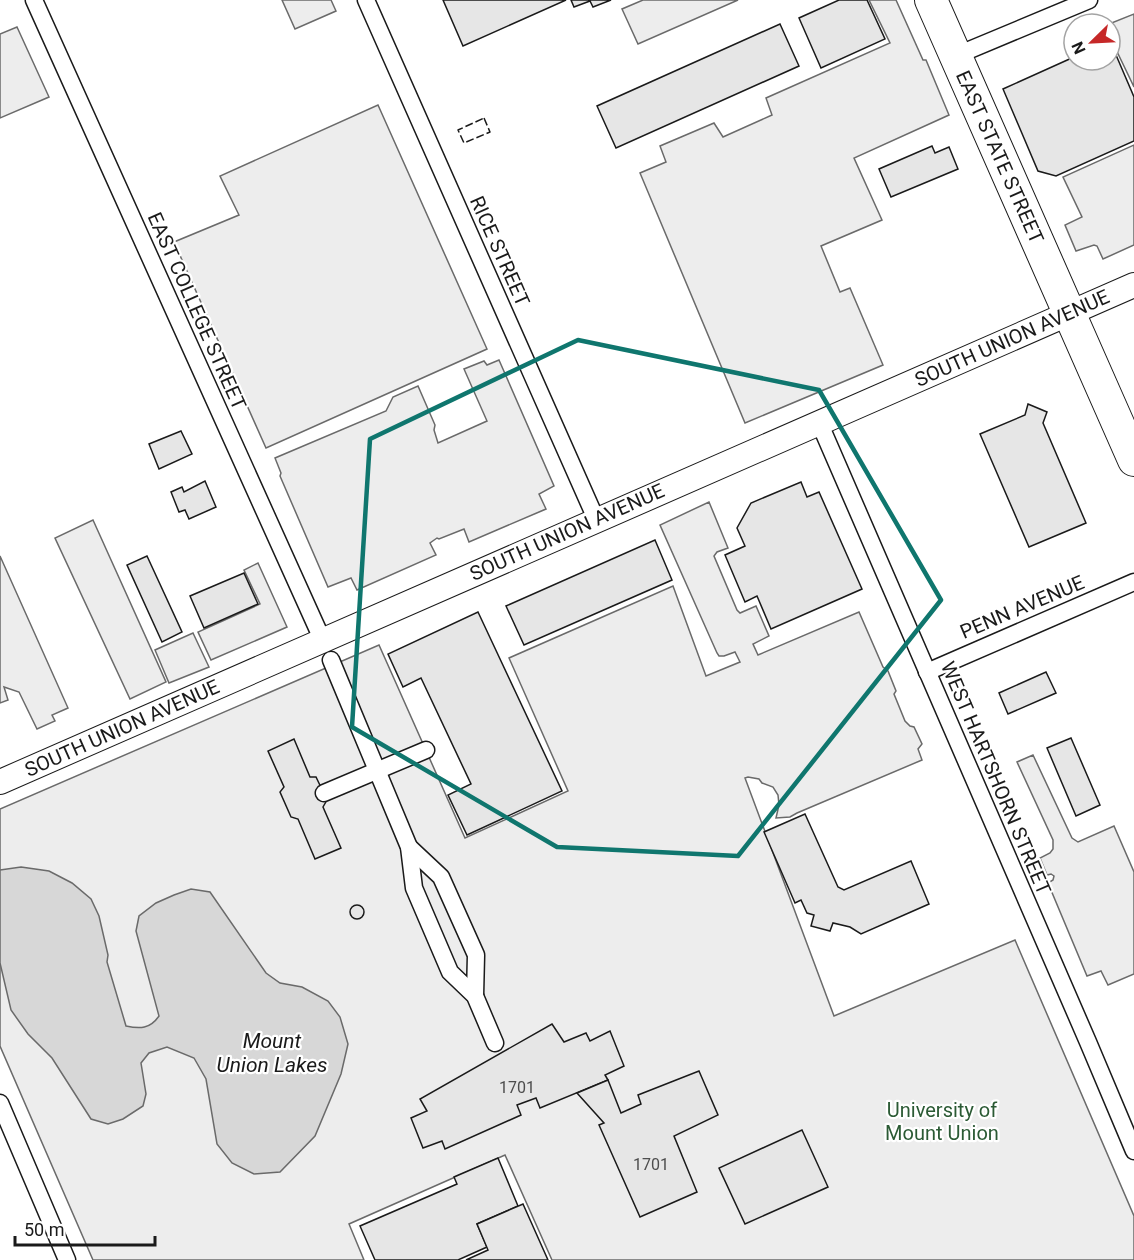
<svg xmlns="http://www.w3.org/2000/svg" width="1134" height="1260" font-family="Roboto,sans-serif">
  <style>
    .built { fill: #ededed; stroke: #6a6a6a; stroke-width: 1.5 }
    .water { fill: #d7d7d7; stroke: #6a6a6a; stroke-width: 1.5 }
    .building { fill: #e6e6e6; stroke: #1a1a1a; stroke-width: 1.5 }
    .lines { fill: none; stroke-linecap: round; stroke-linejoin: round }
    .street-casing { stroke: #1a1a1a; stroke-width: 19 }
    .secondary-casing { stroke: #1a1a1a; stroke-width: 26 }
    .highway-casing { stroke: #1a1a1a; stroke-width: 34 }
    .street { stroke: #fff; stroke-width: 16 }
    .secondary { stroke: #fff; stroke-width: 24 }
    .highway { stroke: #fff; stroke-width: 32 }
    .fence { stroke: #1a1a1a; stroke-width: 1.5; stroke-dasharray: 8 3; stroke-linecap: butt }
    .marked { fill: none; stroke: #0f766e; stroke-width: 4.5; stroke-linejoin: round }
    .labels { text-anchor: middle; stroke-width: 4.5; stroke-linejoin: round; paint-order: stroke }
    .number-label { font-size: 16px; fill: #4d4d4d }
    .street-label { font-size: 20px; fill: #1a1a1a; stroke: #fff }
    .park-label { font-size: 20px; fill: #2b5a34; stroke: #fff }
    .water-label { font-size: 21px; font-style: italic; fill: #1a1a1a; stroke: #fff }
  </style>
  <rect width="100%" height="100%" fill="#fff"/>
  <g class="built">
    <polygon points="282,0 331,0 336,11 295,29"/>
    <polygon points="643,0 738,0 638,44 622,9"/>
    <polygon points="869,0 896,0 923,60 926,60 949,115 854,158 882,220 821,246 840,292 850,288 883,365 745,423 640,173 666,162 660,146 714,123 723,137 772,115 766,98 890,43"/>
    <polygon points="1134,14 1134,87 1110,37 1109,24"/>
    <polygon points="17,27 49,97 0,118 0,34"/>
    <polygon points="378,105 487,349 266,448 174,242 239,215 220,176"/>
    <polygon points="1134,145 1134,245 1103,259 1097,246 1094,245 1076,251 1065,225 1082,217 1063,177"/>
    <polygon points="499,360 554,486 539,494 546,509 469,542 464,529 439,539 437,538 430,543 436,555 357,590 351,578 328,587 280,476 281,473 275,458 386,411 393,397 418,386 435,425 434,430 438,443 487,421 464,369 484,361 487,365"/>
    <polygon points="709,502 728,548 717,552 714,556 737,610 740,613 756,606 769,636 753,644 758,655 859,612 883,667 888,671 896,691 894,694 905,721 910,726 914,727 922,744 918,749 922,760 797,813 790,817 776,818 779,805 778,795 773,787 762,783 759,779 748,777 745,778 834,1016 1015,940 1134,1216 1134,1260 552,1260 505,1155 349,1224 364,1260 93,1260 0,1046 0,809 379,645 465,838 568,791 509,658 673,586 706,676 740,662 735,652 724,656 719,656 717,653 660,525"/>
    <polygon points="93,520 166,682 130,699 55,538"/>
    <polygon points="0,556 68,708 52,715 55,721 37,729 19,692 4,687 8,700 0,703"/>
    <polygon points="258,563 287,627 211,660 198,632 260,604 244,570"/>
    <polygon points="193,633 209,667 169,683 155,650"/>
    <polygon points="1033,755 1072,838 1078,842 1114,826 1134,872 1134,974 1108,985 1101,971 1087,976 1048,883 1053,880 1054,876 1051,874 1047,875 1040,858 1050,853 1053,849 1053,840 1017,762"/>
  </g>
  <path class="water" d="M 21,867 L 49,871 L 72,883 L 91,899 L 99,916 L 108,955 L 107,962 L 126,1026 C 140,1029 150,1029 159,1016 L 136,931 L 139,916 L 156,903 L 174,895 L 191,889 L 210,892 L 266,973 L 280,983 L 302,987 L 328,1001 L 340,1017 L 348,1044 L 341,1074 L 315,1136 L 280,1172 L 254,1174 L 232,1163 L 217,1144 L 206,1079 L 194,1058 L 167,1047 L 149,1053 L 141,1063 L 146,1094 L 143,1106 L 123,1119 L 108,1124 L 91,1119 L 52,1058 L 28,1034 L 11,1010 L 0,963 L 0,870 Z"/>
  <g class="building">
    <polygon points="443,0 566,0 463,46"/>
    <polygon points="571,0 611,0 593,7 590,1 574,7"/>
    <polygon points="839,0 867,0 885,39 821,68 799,18"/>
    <polygon points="780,24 799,66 616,148 597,106"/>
    <polygon points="1110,41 1134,97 1134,141 1056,176 1038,171 1003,89 1074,57 1074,60 1110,60"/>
    <polygon points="932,146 935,153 949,147 958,169 891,197 879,169"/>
    <polygon points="1028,404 1047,412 1043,423 1086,523 1029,547 980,434 1025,415"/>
    <polygon points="181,431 192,454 159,469 149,444"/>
    <polygon points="205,481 216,507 189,519 185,510 179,512 171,492 182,487 184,492"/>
    <polygon points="801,482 807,497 819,492 862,589 771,629 757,596 745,602 725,555 745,546 737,528 751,503"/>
    <polygon points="655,540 672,580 524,645 506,606"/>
    <polygon points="147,556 182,632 162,642 127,565"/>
    <polygon points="244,573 258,604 204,628 190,596"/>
    <polygon points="478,612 562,791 467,835 448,795 471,784 421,678 403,687 388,654"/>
    <polygon points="1046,672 1056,693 1008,714 999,693"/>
    <polygon points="1071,738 1100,805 1076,816 1047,748"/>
    <polygon points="294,739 310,777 316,777 327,800 323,807 341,848 315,859 298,819 291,817 280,792 284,787 268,751"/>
    <polygon points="805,814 838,887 844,890 911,861 929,904 861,934 850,927 833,923 830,931 811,926 814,915 807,913 801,900 795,903 764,832"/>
    <circle cx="357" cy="912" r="7"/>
    <polygon points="552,1024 564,1042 586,1033 590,1041 610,1031 624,1066 605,1075 608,1080 540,1108 536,1098 517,1105 521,1115 445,1149 442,1141 423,1148 411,1118 427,1111 420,1099"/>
    <polygon points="699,1071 718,1115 674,1136 697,1192 640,1217 599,1125 604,1123 577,1093 608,1080 621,1113 641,1104 638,1095"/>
    <polygon points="802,1130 828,1187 745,1224 719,1168"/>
    <polygon points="498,1158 518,1206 477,1224 487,1247 458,1260 375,1260 360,1226 457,1184 454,1177"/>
    <polygon points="523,1204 548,1260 466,1260 488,1250 477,1224"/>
  </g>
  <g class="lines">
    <defs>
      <g id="street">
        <polyline points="34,0 322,639"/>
        <polyline points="366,0 596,519"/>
        <polyline points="955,56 1089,0"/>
        <polyline points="819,422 1088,1042 1134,1151"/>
        <polyline points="331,660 409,847 414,888 450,972 475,996 495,1043"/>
        <polyline points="927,672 1134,582"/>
        <polyline points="324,793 426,750"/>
        <polyline points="409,847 441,877 476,955 475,996"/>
        <polyline points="0,1103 67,1260"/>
      </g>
      <polyline id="secondary" points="0,782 1134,285"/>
      <polyline id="highway" points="931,0 1134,460"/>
    </defs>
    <use href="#street" class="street-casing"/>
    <use href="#secondary" class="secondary-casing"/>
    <use href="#highway" class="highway-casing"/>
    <use href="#street" class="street"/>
    <use href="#secondary" class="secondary"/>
    <use href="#highway" class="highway"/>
    <polygon class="fence" points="484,118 490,132 464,143 458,130"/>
  </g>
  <path class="marked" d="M 578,340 L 819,390 L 941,600 L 738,856 L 557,847 L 352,727 L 370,439 Z"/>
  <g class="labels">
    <g class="number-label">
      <text x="517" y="1093">1701</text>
      <text x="651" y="1170">1701</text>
    </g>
    <g class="street-label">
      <text transform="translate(1000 157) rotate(66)" y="7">EAST STATE STREET</text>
      <text transform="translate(500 251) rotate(66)" y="7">RICE STREET</text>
      <text transform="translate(197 311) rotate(66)" y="7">EAST COLLEGE STREET</text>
      <text transform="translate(1012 338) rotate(-24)" y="7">SOUTH UNION AVENUE</text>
      <text transform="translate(567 532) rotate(-24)" y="7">SOUTH UNION AVENUE</text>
      <text transform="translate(1022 607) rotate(-23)" y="7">PENN AVENUE</text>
      <text transform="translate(122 728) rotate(-24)" y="7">SOUTH UNION AVENUE</text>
      <text transform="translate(996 778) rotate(67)" y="7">WEST HARTSHORN STREET</text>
    </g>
    <g class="park-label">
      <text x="942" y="1117">University of<tspan x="942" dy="23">Mount Union</tspan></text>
    </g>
    <g class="water-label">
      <text x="272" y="1048">Mount<tspan x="272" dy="24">Union Lakes</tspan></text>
    </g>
  </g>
  <g transform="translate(1092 42) rotate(246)"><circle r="28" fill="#ffffff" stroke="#a3a3a3" stroke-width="1.5"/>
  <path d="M0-4.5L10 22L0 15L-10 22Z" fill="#c62828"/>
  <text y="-9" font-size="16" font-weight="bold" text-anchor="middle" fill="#1a1a1a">N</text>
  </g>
  <path d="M15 1236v9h140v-9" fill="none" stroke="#1a1a1a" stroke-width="3"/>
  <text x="24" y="1236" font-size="18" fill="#1a1a1a" stroke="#ffffff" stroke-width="4.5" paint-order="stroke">50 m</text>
</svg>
